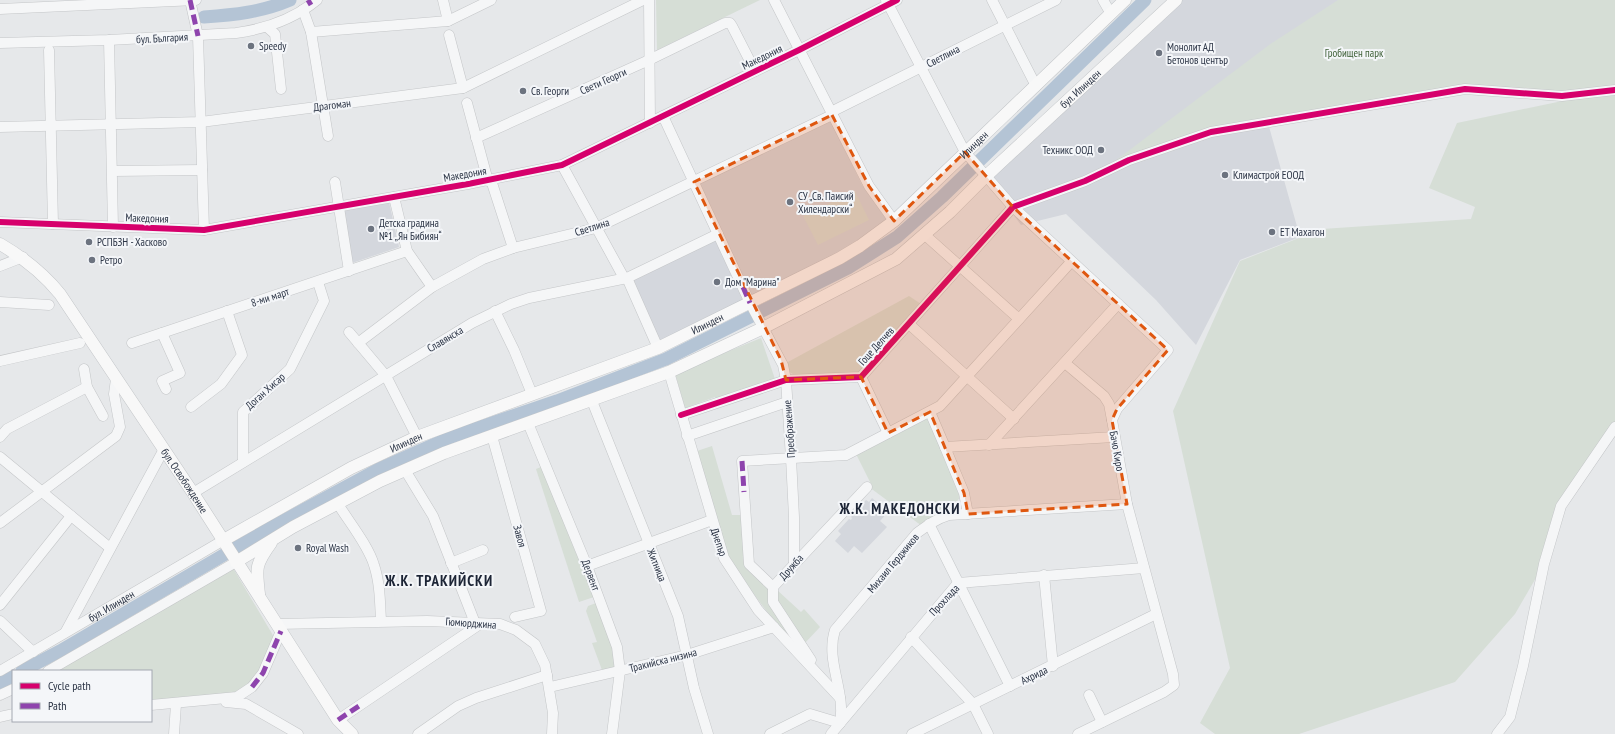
<svg xmlns="http://www.w3.org/2000/svg" width="1615" height="734" font-family="'PT Sans Narrow',sans-serif">
  <style>
    .built { fill: #d4d7dd }
    .green { fill: #d6ded6 }
    .lines { fill: none; stroke-linecap: round; stroke-linejoin: round }
    .river { stroke: #b4c4d5; stroke-width: 13 }
    .minor-casing { stroke: #c4c6c8; stroke-width: 11 }
    .major-casing { stroke: #c2c5c8; stroke-width: 13 }
    .minor { stroke: #f5f6f7; stroke-width: 10 }
    .major { stroke: #f8f8f8; stroke-width: 12 }
    .quiet { stroke: #8e44ad; stroke-width: 5; stroke-dasharray: 10 5; stroke-linecap: butt }
    .cycleway-casing { stroke: #f4f6f9; stroke-width: 8 }
    .cycleway { stroke: #d6006c; stroke-width: 6 }
    .marked { fill: #df570f; fill-opacity: 0.2; stroke: #df570f; stroke-width: 3; stroke-dasharray: 8 5; stroke-linejoin: round }
    .poi-dot { fill: #6c737f; stroke: #f4f6f9; stroke-width: 1.5 }
    .labels { text-anchor: middle; stroke-width: 4; stroke-linejoin: round; paint-order: stroke }
    .street-label { font-size: 11px; fill: #2b3445; stroke: #f4f6f9 }
    .poi-label { font-size: 11px; fill: #2b3445; stroke: #f4f6f9; text-anchor: start }
    .park-label { font-size: 11px; fill: #3f6138; stroke: #f4f6f9 }
    .district-label { font-size: 15px; font-weight: bold; letter-spacing: 1px; fill: #1d2536; stroke: #f4f6f9 }
  </style>
  <rect width="100%" height="100%" fill="#e6e8ea"/>
  <g class="built">
    <polygon points="1176,0 1342,0 1213,134 1268,123 1300,237 1240,260 1196,345 1156,300 1066,214 1021,225 985,177"/>
    <polygon points="830,120 862,185 886,219 867,236 831,257 751,297 697,183"/>
    <polygon points="389,202 399,247 352,263 344,211"/>
    <polygon points="716,238 746,301 659,344 630,279"/>
    <polygon points="872,498 888,512 880,521 887,527 862,553 854,546 848,553 835,541 841,534 838,531 849,519 851,520 852,518 851,517 866,500 869,502"/>
  </g>
  <g class="green">
    <polygon points="656,0 760,0 657,50"/>
    <polygon points="1338,0 1615,0 1615,427 1561,506 1544,564 1515,614 1455,682 1299,734 1215,734 1200,723 1230,668 1173,411 1240,261 1322,229 1471,219 1475,207 1429,188 1457,123 1610,91 1556,93 1465,89 1211,132 1107,167 1269,45"/>
    <polygon points="855,191 869,220 818,245 803,216"/>
    <polygon points="909,296 921,304 859,372 796,376 788,371 786,364 788,362"/>
    <polygon points="761,338 775,379 717,401 715,397 685,408 675,373"/>
    <path d="M 930,414 L 962,493 C 954,511 938,517 922,526 L 869,487 L 871,484 L 855,452 Z"/>
    <polygon points="712,446 732,515 742,515 745,566 771,590 809,659 768,613 730,562 697,451"/>
    <polygon points="541,467 594,597 579,602 536,469"/>
    <polygon points="233,568 274,637 258,672 251,682 231,695 151,702 151,671 54,671"/>
    <polygon points="777,590 801,612 804,609 820,627 804,644 776,602"/>
    <polygon points="596,603 613,649 615,667 602,670 592,643 597,642 586,611 588,606"/>
  </g>
  <g class="lines">
    <g class="river">
      <path d="M 204,17 C 234,15 262,12 290,0"/>
      <polyline points="22,671 60,651 268,529 379,469 451,437 557,401 666,359 848,268 897,237 942,197 1145,0"/>
      <polyline points="0,683 13,676"/>
    </g>
    <defs>
      <g id="minor">
        <polyline points="190,0 198,36 204,230"/>
        <polyline points="443,0 448,21"/>
        <polyline points="649,0 650,123"/>
        <polyline points="774,0 869,186 894,221"/>
        <polyline points="886,0 965,152 1013,207 1168,350 1117,409 1112,420 1127,504 1173,674 1174,685 1164,692 1078,734"/>
        <polyline points="992,0 1036,86"/>
        <polyline points="1103,0 1111,14"/>
        <polyline points="0,9 196,0"/>
        <polyline points="303,10 311,32 328,136"/>
        <polyline points="267,27 275,34 281,89"/>
        <polyline points="311,32 448,21 491,0"/>
        <polyline points="449,35 463,88"/>
        <polyline points="109,40 113,227"/>
        <path d="M 0,43 L 109,40 L 236,33 C 265,29 294,19 317,0"/>
        <polyline points="49,50 53,224"/>
        <polyline points="467,103 488,181 491,180 513,248"/>
        <polyline points="831,112 1056,0"/>
        <polyline points="663,116 750,303 783,365 786,380 791,458 794,517 794,563"/>
        <polyline points="0,127 201,122 463,88 643,0"/>
        <polyline points="476,138 649,60 725,23 730,23 732,26 755,71"/>
        <polyline points="562,165 624,278"/>
        <polyline points="113,171 202,170"/>
        <polyline points="335,182 349,271"/>
        <polyline points="394,197 407,251 432,287"/>
        <polyline points="0,222 204,230 468,184 562,165 799,50 897,0"/>
        <polyline points="925,235 1019,319"/>
        <polyline points="0,266 23,257"/>
        <polyline points="627,278 658,348"/>
        <polyline points="0,302 49,305"/>
        <polyline points="495,311 514,350 532,394"/>
        <polyline points="909,324 1014,419"/>
        <polyline points="349,332 386,376 417,437"/>
        <polyline points="162,333 180,373 162,381 166,389"/>
        <polyline points="132,343 407,251"/>
        <polyline points="358,343 432,287 483,259 513,248 596,228 832,115"/>
        <polyline points="0,361 80,343"/>
        <polyline points="1065,363 1104,396 1109,404 1112,420"/>
        <polyline points="84,369 87,387 103,416"/>
        <polyline points="669,372 724,558 758,610 840,698"/>
        <polyline points="861,377 888,433"/>
        <polyline points="592,401 678,616 694,688 708,734"/>
        <polyline points="191,407 221,384 242,355 227,311"/>
        <polyline points="930,412 945,447 1114,437"/>
        <polyline points="681,415 786,380 861,377 1013,207 1085,181 1129,160 1211,132 1465,89 1562,96 1615,90"/>
        <polyline points="528,423 587,566 617,647 620,671 612,734"/>
        <polyline points="492,436 541,611 515,617"/>
        <polyline points="687,436 787,402"/>
        <polyline points="0,437 7,429 87,387"/>
        <polyline points="989,445 1118,304"/>
        <polyline points="945,447 964,493 968,514"/>
        <polyline points="0,457 110,548"/>
        <polyline points="243,462 243,412 290,369 324,301 318,282"/>
        <polyline points="405,470 433,516 475,623"/>
        <polyline points="193,493 472,323 511,304 529,298 627,278 718,234"/>
        <path d="M 338,504 C 349,522 368,545 374,565 C 380,583 380,602 381,621"/>
        <polyline points="0,523 116,436 120,427 114,394 116,379"/>
        <polyline points="929,524 1010,686"/>
        <polyline points="451,563 483,550"/>
        <polyline points="587,566 712,520"/>
        <polyline points="1044,575 1053,666"/>
        <polyline points="773,587 749,564 742,461 846,455 940,406 1071,262"/>
        <polyline points="0,605 71,516"/>
        <polyline points="0,621 33,652"/>
        <polyline points="277,624 427,621 500,624 516,630 535,644 545,665 553,713 552,734"/>
        <polyline points="66,631 164,449"/>
        <polyline points="911,637 973,704 988,734"/>
        <polyline points="811,660 773,602 773,587 867,487"/>
        <path id="s1" d="M 0,671 L 222,541"/>
        <polyline points="48,671 236,562"/>
        <polyline points="550,687 687,655 774,627"/>
        <polyline points="0,695 13,689"/>
        <polyline points="1089,695 1102,722"/>
        <polyline points="226,702 246,704 298,734"/>
        <polyline points="151,705 237,697 252,687 263,673 281,631"/>
        <polyline points="0,717 13,714"/>
        <polyline points="338,720 480,624"/>
        <path d="M 840,723 C 846,691 825,661 835,630 L 917,533 C 928,525 936,519 949,515 L 1127,504"/>
        <polyline points="174,734 176,704"/>
        <polyline points="418,734 458,706 476,698 547,675"/>
        <polyline points="770,734 810,714 840,723"/>
        <polyline points="831,734 958,583 1144,568"/>
        <polyline points="912,734 1156,614"/>
        <polyline points="1497,734 1510,717 1523,666 1544,564 1561,506 1615,427"/>
      </g>
      <g id="major">
        <path id="s2" d="M 0,244 C 24,258 43,273 60,294 L 193,493 L 338,720 L 352,734"/>
        <path id="s3" d="M 222,541 L 351,468 L 417,437 L 658,348 L 840,258 L 860,246 L 894,221 L 1125,0"/>
        <path id="s4" d="M 236,562 L 293,527 L 380,481 L 444,453 L 669,372 L 763,328 L 896,259 L 950,212 L 985,177 L 1176,0"/>
        <path d="M 259,594 C 256,568 255,565 271,543"/>
      </g>
    </defs>
    <use href="#minor" class="minor-casing"/>
    <use href="#major" class="major-casing"/>
    <use href="#minor" class="minor"/>
    <use href="#major" class="major"/>
    <g class="quiet">
      <polyline points="190,0 198,36"/>
      <polyline points="308,0 311,5"/>
      <polyline points="743,287 750,303"/>
      <polyline points="742,461 744,492"/>
      <polyline points="252,687 263,673 281,631"/>
      <polyline points="338,720 359,706"/>
    </g>
    <defs>
      <g id="cycleway">
        <polyline points="0,222 204,230 468,184 562,165 799,50 897,0"/>
        <polyline points="681,415 786,380 861,377 1013,207 1085,181 1129,160 1211,132 1465,89 1562,96 1615,90"/>
      </g>
    </defs>
    <use href="#cycleway" class="cycleway-casing"/>
    <use href="#cycleway" class="cycleway"/>
  </g>
  <path class="marked" d="M 832,115 L 869,186 L 894,221 L 965,152 L 1013,207 L 1168,350 L 1117,409 L 1112,420 L 1127,504 L 968,514 L 964,493 L 930,412 L 888,433 L 861,377 L 786,380 L 781,360 L 694,182 Z"/>
  <g class="poi-dot">
    <circle cx="251" cy="46" r="4"/>
    <circle cx="1159" cy="53" r="4"/>
    <circle cx="523" cy="91" r="4"/>
    <circle cx="1101" cy="150" r="4"/>
    <circle cx="1225" cy="175" r="4"/>
    <circle cx="790" cy="202" r="4"/>
    <circle cx="371" cy="229" r="4"/>
    <circle cx="1272" cy="232" r="4"/>
    <circle cx="89" cy="242" r="4"/>
    <circle cx="92" cy="260" r="4"/>
    <circle cx="717" cy="282" r="4"/>
    <circle cx="298" cy="548" r="4"/>
  </g>
  <g class="labels">
    <g class="street-label">
      <text transform="translate(162 38) rotate(-3)" y="4">бул. България</text>
      <text transform="translate(943 56) rotate(-27)" y="4">Светлина</text>
      <text transform="translate(762 57) rotate(-26)" y="4">Македония</text>
      <text transform="translate(603 81) rotate(-24)" y="4">Свети Георги</text>
      <text dy="4" stroke="none"><textPath href="#s4" startOffset="979">бул. Илинден</textPath></text>
      <text transform="translate(332 105) rotate(-7)" y="4">Драгоман</text>
      <text dy="4" stroke="none"><textPath href="#s3" startOffset="857">Илинден</textPath></text>
      <text transform="translate(465 174) rotate(-10)" y="4">Македония</text>
      <text transform="translate(147 218) rotate(2)" y="4">Македония</text>
      <text transform="translate(592 227) rotate(-18)" y="4">Светлина</text>
      <text transform="translate(270 297) rotate(-18)" y="4">8-ми март</text>
      <text dy="4" stroke="none"><textPath href="#s3" startOffset="533">Илинден</textPath></text>
      <text transform="translate(445 339) rotate(-31)" y="4">Славянска</text>
      <text transform="translate(876 346) rotate(-48)" y="4">Гоце Делчев</text>
      <text transform="translate(265 391) rotate(-42)" y="4">Доган Хисар</text>
      <text transform="translate(789 429) rotate(-94)" y="4">Преображение</text>
      <text dy="4" stroke="none"><textPath href="#s3" startOffset="209">Илинден</textPath></text>
      <text transform="translate(1117 451) rotate(80)" y="4">Бачо Киро</text>
      <text dy="4" stroke="none"><textPath href="#s2" startOffset="303">бул. Освобождение</textPath></text>
      <text transform="translate(520 536) rotate(75)" y="4">Завоя</text>
      <text transform="translate(719 542) rotate(71)" y="4">Днепър</text>
      <text transform="translate(893 563) rotate(-50)" y="4">Михаил Герджиков</text>
      <text transform="translate(657 565) rotate(68)" y="4">Житница</text>
      <text transform="translate(791 567) rotate(-48)" y="4">Дружба</text>
      <text transform="translate(591 575) rotate(69)" y="4">Дервент</text>
      <text transform="translate(944 600) rotate(-47)" y="4">Прохлада</text>
      <text dy="4" stroke="none"><textPath href="#s1" startOffset="129">бул. Илинден</textPath></text>
      <text transform="translate(471 623) rotate(4)" y="4">Гюмюрджина</text>
      <text transform="translate(663 660) rotate(-14)" y="4">Тракийска низина</text>
      <text transform="translate(1034 675) rotate(-26)" y="4">Ахрида</text>
    </g>
    <g class="poi-label">
      <text x="259" y="50">Speedy</text>
      <text x="1167" y="51">Монолит АД<tspan x="1167" dy="13">Бетонов център</tspan></text>
      <text x="531" y="95">Св. Георги</text>
      <text x="1093" y="154" text-anchor="end">Техникс ООД</text>
      <text x="1233" y="179">Климастрой ЕООД</text>
      <text x="798" y="200">СУ „Св. Паисий<tspan x="798" dy="13">Хилендарски“</tspan></text>
      <text x="379" y="227">Детска градина<tspan x="379" dy="13">№1 „Ян Бибиян“</tspan></text>
      <text x="1280" y="236">ЕТ Махагон</text>
      <text x="97" y="246">РСПБЗН - Хасково</text>
      <text x="100" y="264">Ретро</text>
      <text x="725" y="286">Дом "Марина"</text>
      <text x="306" y="552">Royal Wash</text>
    </g>
    <g class="park-label">
      <text x="1354" y="57">Гробищен парк</text>
    </g>
    <g class="district-label">
      <text x="900" y="514">Ж.К. МАКЕДОНСКИ</text>
      <text x="439" y="586">Ж.К. ТРАКИЙСКИ</text>
    </g>
  </g>
  <rect x="12" y="670" width="140" height="52" fill="#f4f6f9" stroke="#a4a8b1"/>
  <rect x="20" y="683" width="20" height="6" fill="#d6006c" stroke="#a4a8b1"/>
  <text x="48" y="690" font-size="12" fill="#2b3445">Cycle path</text>
  <rect x="20" y="703" width="20" height="6" fill="#8e44ad" stroke="#a4a8b1"/>
  <text x="48" y="710" font-size="12" fill="#2b3445">Path</text>
</svg>
